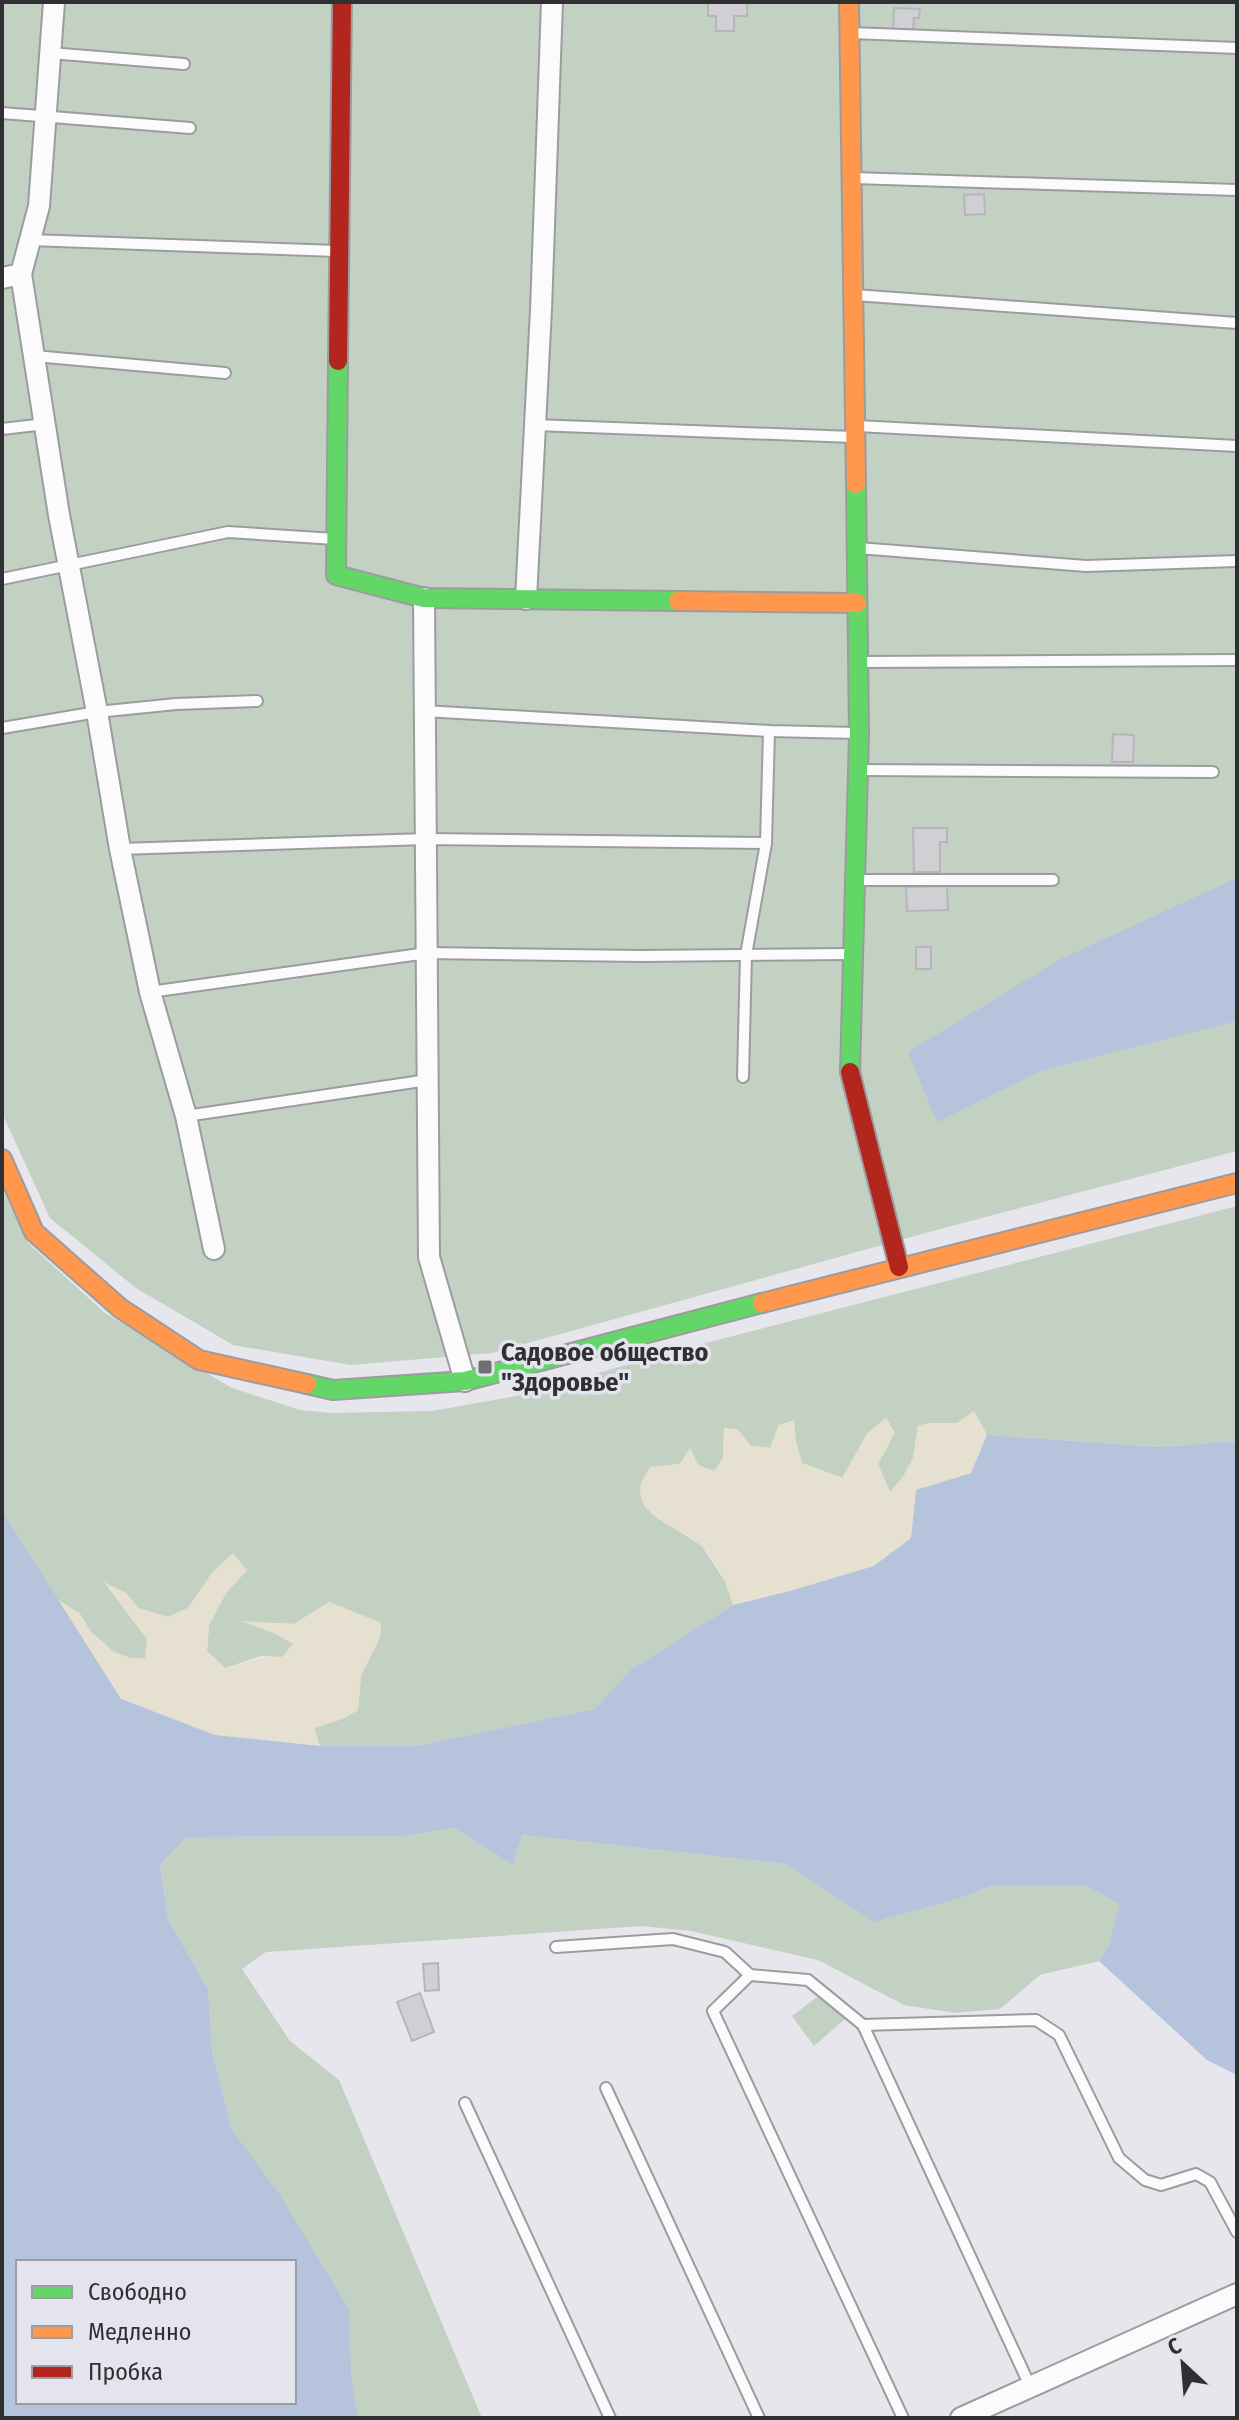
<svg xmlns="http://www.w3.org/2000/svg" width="1239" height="2420" font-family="'Fira Sans Condensed',sans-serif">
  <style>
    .green { fill: #c2d1c2 }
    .sand { fill: #e5e0cf }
    .water { fill: #b5c3dc; fill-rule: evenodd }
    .building { fill: #d0cfd4; stroke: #b6b6ba; stroke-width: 2 }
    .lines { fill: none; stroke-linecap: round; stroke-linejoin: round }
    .lane-casing { stroke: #9c9ca0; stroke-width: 14 }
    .street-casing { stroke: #9c9ca0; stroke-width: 24 }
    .fast-casing { stroke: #9c9ca0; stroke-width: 22 }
    .slow-casing { stroke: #9c9ca0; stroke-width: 22 }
    .jam-casing { stroke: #9c9ca0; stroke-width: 22 }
    .lane { stroke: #fbfbfc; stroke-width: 10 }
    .street { stroke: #fbfbfc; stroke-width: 20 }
    .fast { stroke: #63d668; stroke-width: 18 }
    .slow { stroke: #ff974d; stroke-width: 18 }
    .jam { stroke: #b3261e; stroke-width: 18 }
    .poi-dot { fill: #707074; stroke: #e4e4ee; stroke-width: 3 }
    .labels { text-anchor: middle; stroke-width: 7; stroke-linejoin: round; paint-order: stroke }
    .poi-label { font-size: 26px; font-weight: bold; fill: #303034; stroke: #e4e4ee; text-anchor: start }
  </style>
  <rect width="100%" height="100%" fill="#e6e6ec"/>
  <g class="green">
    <polygon points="2,2 1237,2 1237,1151 940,1229 492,1353 351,1365 233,1345 136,1288 50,1218 2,1113"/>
    <polygon points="2,1189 28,1243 105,1313 232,1388 300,1410 331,1413 432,1411 517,1396 679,1350 1237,1206 1237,1441 1160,1447 987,1435 974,1411 957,1423 929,1423 918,1426 913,1458 903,1477 890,1492 878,1464 895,1432 868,1432 843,1478 802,1463 796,1442 779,1425 770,1448 751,1446 738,1430 724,1428 723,1459 714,1471 698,1465 690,1449 680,1464 650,1467 644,1506 654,1515 702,1546 726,1583 733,1605 630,1670 596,1709 416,1746 320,1746 314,1728 342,1719 358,1710 361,1675 380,1637 381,1623 329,1602 294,1624 272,1623 278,1635 294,1644 282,1657 261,1656 225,1668 207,1651 209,1625 226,1593 247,1570 214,1570 188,1608 168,1617 138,1608 126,1593 105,1583 147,1639 146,1659 130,1658 114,1652 91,1632 80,1614 55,1598 2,1511"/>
    <polygon points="454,1828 513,1865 522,1835 786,1864 874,1922 958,1899 994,1885 1085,1885 1119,1904 1109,1944 1099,1961 1040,1975 1000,2009 955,2013 904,2005 818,1960 691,1931 642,1926 266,1952 242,1969 290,2041 339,2080 482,2418 358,2418 351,2374 276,2189 231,2128 212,2049 208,1989 168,1919 160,1865 187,1837 402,1836"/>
    <polygon points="817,1997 854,2011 814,2046 792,2016"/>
  </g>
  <g class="sand">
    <path d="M 974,1411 L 987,1435 L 971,1473 L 916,1490 L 911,1538 L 874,1566 L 790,1591 L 733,1605 C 727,1584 718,1565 704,1548 C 687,1529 633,1519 641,1484 C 642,1479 647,1472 650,1467 L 680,1464 L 690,1448 L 698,1465 L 714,1471 L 723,1459 L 724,1428 L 738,1430 L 751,1446 L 770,1448 L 779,1425 L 794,1420 L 796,1442 L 802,1463 L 842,1478 L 868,1432 L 886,1418 L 895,1432 L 878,1464 L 890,1492 L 903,1477 L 913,1458 L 918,1426 L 929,1423 L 957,1423 Z"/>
    <path d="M 233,1553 L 247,1570 L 226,1593 L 209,1625 L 207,1651 L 225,1668 C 247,1663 258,1656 282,1657 L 293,1644 L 278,1635 L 241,1621 L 294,1624 L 329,1602 L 381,1623 L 380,1637 L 361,1675 L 358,1710 L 342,1719 L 314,1728 L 320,1746 L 215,1735 L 121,1700 L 55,1598 L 80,1614 L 91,1632 L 114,1652 L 130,1658 L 145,1658 L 147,1639 L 104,1582 L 126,1593 L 138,1608 L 168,1617 L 188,1608 L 214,1570 Z"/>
  </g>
  <g class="water">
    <polygon points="1237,878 1237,1021 1040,1071 937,1122 908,1052 1061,959"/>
    <path d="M 987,1435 L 1160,1447 L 1237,1441 L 1237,2075 L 1207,2060 L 1099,1961 L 1109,1944 L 1119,1904 L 1085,1885 L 994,1885 L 958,1899 L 874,1922 L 786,1864 L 522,1835 L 513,1865 L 454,1828 L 402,1836 L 187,1837 L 160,1865 L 168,1919 L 208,1989 L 212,2049 L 231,2128 L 276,2189 L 349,2309 L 351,2374 L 358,2418 L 2,2418 L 2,1511 L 121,1699 L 215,1735 L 320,1746 L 416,1746 L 595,1709 L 630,1670 L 733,1605 L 790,1591 L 874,1566 L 911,1538 L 916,1490 L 971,1473 ZM 18,2262 L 294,2262 L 294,2402 L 18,2402 Z"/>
  </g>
  <g class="building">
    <polygon points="708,2 747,2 747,16 734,16 734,31 716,31 716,16 708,16"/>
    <polygon points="894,8 920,9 919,18 914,18 913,32 893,31"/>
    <polygon points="984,194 985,214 965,215 964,195"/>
    <polygon points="1113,734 1134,735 1133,762 1112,762"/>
    <polygon points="913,828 947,828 947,842 940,842 940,872 914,872"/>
    <polygon points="947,886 948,910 907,911 906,887"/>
    <rect x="916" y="947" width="15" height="22"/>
    <polygon points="438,1963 439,1990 425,1991 423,1964"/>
    <polygon points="420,1993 434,2032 412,2041 397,2002"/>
  </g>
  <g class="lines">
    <defs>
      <g id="lane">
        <polyline points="851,33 1237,48"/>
        <polyline points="50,53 184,64"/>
        <polyline points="2,113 190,128"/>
        <polyline points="853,178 1237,190"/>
        <polyline points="30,240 336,251"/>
        <polyline points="855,295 1237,323"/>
        <polyline points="34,356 225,373"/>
        <polyline points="535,425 853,437"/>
        <polyline points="857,426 1237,446"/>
        <polyline points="2,429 45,424"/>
        <polyline points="858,548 1086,566 1237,561"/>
        <polyline points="2,579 228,532 335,539"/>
        <polyline points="860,662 1237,660"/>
        <polyline points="424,711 769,731 857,733"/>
        <polyline points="2,728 97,712 176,704 257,701"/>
        <polyline points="860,770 1213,772"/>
        <polyline points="120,849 426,839 766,843"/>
        <polyline points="857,880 1053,880"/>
        <polyline points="150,992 427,953 641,956 849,954"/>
        <polyline points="743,1077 746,955 766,843 769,731"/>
        <polyline points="186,1116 428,1080"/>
        <polyline points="556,1947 673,1939 725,1952 750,1975 713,2011 903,2418"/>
        <polyline points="750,1975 808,1980 863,2025 1036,2020 1059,2035 1119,2158 1145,2180 1161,2185 1196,2174 1210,2182 1237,2232"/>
        <polyline points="863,2025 1030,2386"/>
        <polyline points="606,2088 759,2418"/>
        <polyline points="465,2103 610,2418"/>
      </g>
      <g id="street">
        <polyline points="21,274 59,515 97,712 120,849 150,992 186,1116 214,1249"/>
        <polyline points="2,278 21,274 39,206 54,2"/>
        <polyline points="424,598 429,1257 465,1381"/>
        <polyline points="526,599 541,310 552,2"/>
        <polyline points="961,2418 1237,2294"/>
      </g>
      <g id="fast">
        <polyline points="338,361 336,575 424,598 678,601"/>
        <polyline points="850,1072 859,733 856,484"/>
        <polyline points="307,1384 333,1390 465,1381 762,1303"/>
      </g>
      <g id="slow">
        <polyline points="849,2 856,484"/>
        <polyline points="678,601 857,603"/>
        <polyline points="2,1159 34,1232 120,1308 199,1360 307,1384"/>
        <polyline points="762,1303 1237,1183"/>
      </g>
      <g id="jam">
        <polyline points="338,361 342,2"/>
        <polyline points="850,1072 899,1267"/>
      </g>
    </defs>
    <use href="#lane" class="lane-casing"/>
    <use href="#street" class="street-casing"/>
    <use href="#fast" class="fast-casing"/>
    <use href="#slow" class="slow-casing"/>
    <use href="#jam" class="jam-casing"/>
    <use href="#lane" class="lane"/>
    <use href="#street" class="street"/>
    <use href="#fast" class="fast"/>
    <use href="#slow" class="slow"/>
    <use href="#jam" class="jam"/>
  </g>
  <rect class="poi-dot" x="477" y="1359" width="16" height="16" rx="4"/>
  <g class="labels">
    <g class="poi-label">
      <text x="501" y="1361">Садовое общество<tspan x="501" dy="30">"Здоровье"</tspan></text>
    </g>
  </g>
  <rect width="1239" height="2420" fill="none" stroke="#303034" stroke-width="8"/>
  <rect x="16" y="2260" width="280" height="144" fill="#e4e4ee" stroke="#9c9ca4" stroke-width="2"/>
  <rect x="32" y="2286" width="40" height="12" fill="#63d668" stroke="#9c9ca4" stroke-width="2"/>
  <text x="88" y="2300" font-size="24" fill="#303034">Свободно</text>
  <rect x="32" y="2326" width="40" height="12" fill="#ff974d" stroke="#9c9ca4" stroke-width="2"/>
  <text x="88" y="2340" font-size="24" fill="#303034">Медленно</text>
  <rect x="32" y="2366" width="40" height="12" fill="#b3261e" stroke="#9c9ca4" stroke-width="2"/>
  <text x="88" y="2380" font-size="24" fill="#303034">Пробка</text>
  <g transform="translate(1183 2364) rotate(334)" stroke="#e4e4ee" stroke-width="6" paint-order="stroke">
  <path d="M0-6L14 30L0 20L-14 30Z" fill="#303034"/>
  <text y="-12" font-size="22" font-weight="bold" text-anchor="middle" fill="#303034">С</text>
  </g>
</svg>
